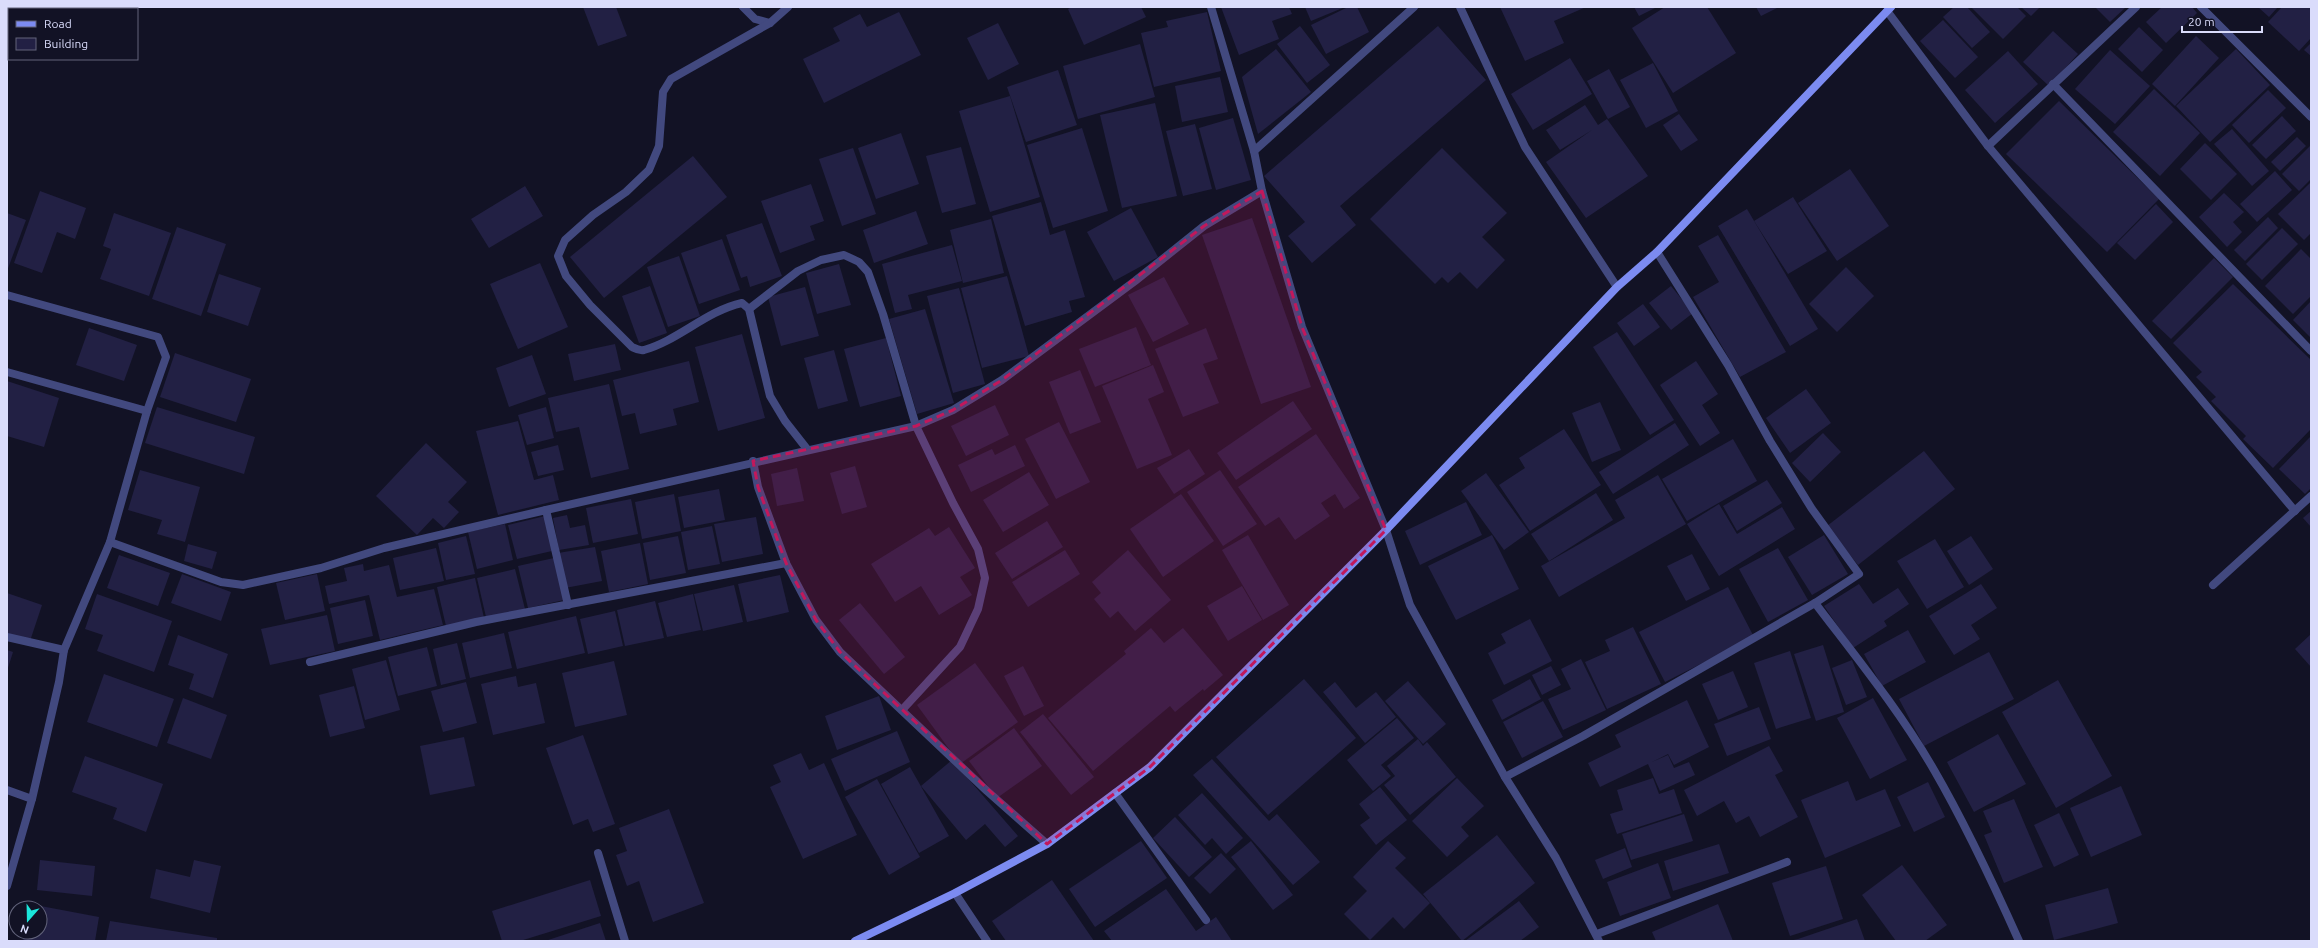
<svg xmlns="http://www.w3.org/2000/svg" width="2318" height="948" font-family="Ubuntu,sans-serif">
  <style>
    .building { fill: #222044 }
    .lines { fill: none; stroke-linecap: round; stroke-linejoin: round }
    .lane { stroke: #42497f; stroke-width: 8 }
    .street { stroke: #42497f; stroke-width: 8 }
    .secondary { stroke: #7c8bf1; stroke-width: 8 }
    .marked { fill: #c2185b; fill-opacity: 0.2; stroke: #c2185b; stroke-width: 3; stroke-dasharray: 8 5; stroke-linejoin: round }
  </style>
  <rect width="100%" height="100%" fill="#121225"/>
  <g class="building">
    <polygon points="68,7 114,7 113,9 68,9"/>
    <polygon points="583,7 616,7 627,36 598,46"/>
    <polygon points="1072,7 1141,7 1146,17 1084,45 1068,9"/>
    <polygon points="1221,7 1289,7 1292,14 1272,21 1279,39 1239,55"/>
    <polygon points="1305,7 1345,7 1311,21"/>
    <polygon points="1348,7 1357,7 1369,32 1326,54 1311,25"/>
    <polygon points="1500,7 1586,7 1554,21 1564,43 1525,61"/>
    <polygon points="1634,7 1657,7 1639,16"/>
    <polygon points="1665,7 1707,7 1736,53 1673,93 1632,28"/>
    <polygon points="1756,7 1779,7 1761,16"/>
    <polygon points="1954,7 1967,7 1990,32 1972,48 1943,17"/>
    <polygon points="1971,7 2017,7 2026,16 2003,39"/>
    <polygon points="2021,7 2040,7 2031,16"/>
    <polygon points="2095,7 2126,7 2110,22"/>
    <polygon points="2162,7 2192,7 2197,13 2166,43 2146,22"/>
    <polygon points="2258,7 2278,7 2269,17"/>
    <polygon points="2282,7 2311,7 2311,38 2299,51 2268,22"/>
    <polygon points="899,12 921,55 824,103 803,59 840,41 833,28 860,14 867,27"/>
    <polygon points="1207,12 1221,71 1154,87 1141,33 1168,27 1166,21"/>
    <polygon points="1943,20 1978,57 1955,78 1920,41"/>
    <polygon points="998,23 1019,64 988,80 967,38"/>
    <polygon points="1300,26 1330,65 1307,83 1277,44"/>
    <polygon points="1438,26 1486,80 1340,206 1356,225 1312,263 1288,236 1305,222 1264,176"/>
    <polygon points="2139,27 2163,50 2142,72 2118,49"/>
    <polygon points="2053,31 2078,54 2049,86 2023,62"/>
    <polygon points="2196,36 2219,58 2175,106 2152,84"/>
    <polygon points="2311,43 2311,56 2304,50"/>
    <polygon points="1140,44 1155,97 1078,119 1063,66"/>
    <polygon points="1276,49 1311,92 1258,134 1242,77"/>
    <polygon points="2236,49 2270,85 2210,142 2176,106"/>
    <polygon points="2110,50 2150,86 2115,124 2075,89"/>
    <polygon points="2008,51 2038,84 1995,123 1965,90"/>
    <polygon points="1570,58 1592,94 1533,130 1511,94"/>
    <polygon points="1653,63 1678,111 1646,128 1620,80"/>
    <polygon points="1609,69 1630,107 1608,119 1587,81"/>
    <polygon points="1058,70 1077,125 1026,142 1007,87"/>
    <polygon points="1220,77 1228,112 1182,122 1175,86"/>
    <polygon points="2154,89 2200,133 2160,176 2113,132"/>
    <polygon points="2268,90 2286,108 2249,143 2232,125"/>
    <polygon points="1010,96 1040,197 990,212 959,111"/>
    <polygon points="2059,101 2159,199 2107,252 2006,154"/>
    <polygon points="1155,103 1177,196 1122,208 1100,115"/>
    <polygon points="1585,105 1598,125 1607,119 1648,176 1586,218 1546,162 1592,130 1560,150 1546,130"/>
    <polygon points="1679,114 1698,140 1681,151 1663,125"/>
    <polygon points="2282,116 2296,131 2266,159 2252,145"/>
    <polygon points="1233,118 1251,180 1216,190 1199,128"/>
    <polygon points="1195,124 1212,189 1183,196 1166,131"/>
    <polygon points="1082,128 1108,211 1053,228 1027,145"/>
    <polygon points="2232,129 2269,171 2252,186 2214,144"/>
    <polygon points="901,133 919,184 876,199 858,148"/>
    <polygon points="2297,137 2306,146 2280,171 2271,162"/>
    <polygon points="2205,143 2237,174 2211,200 2180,169"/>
    <polygon points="2311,145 2311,179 2299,191 2282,174"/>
    <polygon points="961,147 976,204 942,213 926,156"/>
    <polygon points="853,148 876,214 842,226 819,159"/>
    <polygon points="1442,148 1507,213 1482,237 1505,260 1477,289 1460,272 1448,283 1442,277 1435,284 1370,219"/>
    <polygon points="693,156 727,197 604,298 570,257"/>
    <polygon points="1850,169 1889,226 1837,261 1798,203"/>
    <polygon points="2275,171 2292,190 2257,222 2240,204"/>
    <polygon points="2311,182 2311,233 2304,240 2278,214"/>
    <polygon points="811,184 824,221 810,226 815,240 780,253 761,201"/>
    <polygon points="525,186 543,216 489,248 471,219"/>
    <polygon points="40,191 86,208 75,239 57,232 42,273 14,263"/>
    <polygon points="2224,193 2244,212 2233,222 2242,232 2227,247 2199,217"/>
    <polygon points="1793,197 1827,251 1788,274 1754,221"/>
    <polygon points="1041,202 1050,235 1065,230 1085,297 1069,301 1072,312 1025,326 992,216"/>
    <polygon points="2156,204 2173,222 2135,260 2117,243"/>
    <polygon points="1131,208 1158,257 1114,281 1087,232"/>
    <polygon points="1747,209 1818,329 1790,346 1718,226"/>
    <polygon points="916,211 928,244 874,263 863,230"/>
    <polygon points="7,213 26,220 7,271"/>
    <polygon points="114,213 171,233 149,296 100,279 111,249 103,246"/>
    <polygon points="2268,217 2278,228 2245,261 2234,250"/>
    <polygon points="1252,218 1311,387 1261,404 1202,235"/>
    <polygon points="991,219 1004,273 963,283 950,230"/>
    <polygon points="762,223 782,276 750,287 747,276 741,278 726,235"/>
    <polygon points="177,227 226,244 201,316 152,299"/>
    <polygon points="2282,228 2298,244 2262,280 2246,264"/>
    <polygon points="1718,235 1786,352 1740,377 1693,297 1719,282 1698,246"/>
    <polygon points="722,239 740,290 699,304 681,253"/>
    <polygon points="952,245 962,281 908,295 912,309 895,313 882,264"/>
    <polygon points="2301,249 2311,259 2311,296 2293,314 2265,286"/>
    <polygon points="679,256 700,316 668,327 647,267"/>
    <polygon points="2214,258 2233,277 2171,339 2152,321"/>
    <polygon points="540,263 568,327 518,349 490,284"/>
    <polygon points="839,264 851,305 817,314 806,273"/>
    <polygon points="1846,267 1874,296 1837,332 1809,304"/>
    <polygon points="219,274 261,288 248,326 207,312"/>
    <polygon points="1007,276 1029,356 982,368 961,288"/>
    <polygon points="1164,277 1189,324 1153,342 1128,295"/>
    <polygon points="2233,284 2311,360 2311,429 2273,468 2243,439 2246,436 2211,401 2216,397 2196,377 2202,372 2173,343"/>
    <polygon points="650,286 667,333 639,343 622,296"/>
    <polygon points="1671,286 1693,313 1671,330 1649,303"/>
    <polygon points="805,287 819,336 781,346 768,297"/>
    <polygon points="959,288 985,384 953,393 927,296"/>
    <polygon points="2311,301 2311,338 2293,320"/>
    <polygon points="1643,304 1660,327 1634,346 1617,323"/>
    <polygon points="925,309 954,403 917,414 889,319"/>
    <polygon points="1136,327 1151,365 1095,387 1079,349"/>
    <polygon points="89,328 137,345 124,381 76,365"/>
    <polygon points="1206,328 1218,359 1203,364 1219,403 1183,417 1155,349"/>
    <polygon points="1617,332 1674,420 1650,435 1593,347"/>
    <polygon points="742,334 765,418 718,431 695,347"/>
    <polygon points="886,338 901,396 860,407 844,349"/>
    <polygon points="615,344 621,370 574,381 568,354"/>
    <polygon points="834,350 848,401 818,409 804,358"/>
    <polygon points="175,353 251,379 236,422 160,397"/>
    <polygon points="532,355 546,394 509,407 496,368"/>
    <polygon points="689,361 699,402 673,409 677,425 640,434 635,413 622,416 613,380"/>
    <polygon points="1696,361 1718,394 1702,405 1720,433 1700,446 1660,385"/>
    <polygon points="1153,365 1164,392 1148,399 1172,455 1137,469 1102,386"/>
    <polygon points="1080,370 1101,422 1070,434 1049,382"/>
    <polygon points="7,381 59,398 44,447 7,436"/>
    <polygon points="609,384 629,469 591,478 579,427 556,432 548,398"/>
    <polygon points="1806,389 1831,423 1790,453 1766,418"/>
    <polygon points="1293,401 1312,429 1236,480 1217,453"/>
    <polygon points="1600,402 1621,450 1592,462 1572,413"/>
    <polygon points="995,405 1009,435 966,456 951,426"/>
    <polygon points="157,407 255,437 244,474 145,443"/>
    <polygon points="546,407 554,438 527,445 518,415"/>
    <polygon points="518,421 534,480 553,475 559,500 498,515 476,431"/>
    <polygon points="1059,422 1090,482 1056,499 1025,439"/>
    <polygon points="1675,423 1689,445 1613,494 1599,472"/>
    <polygon points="1564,429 1601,485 1530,531 1499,485 1525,468 1519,458"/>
    <polygon points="1823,433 1841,452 1810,482 1792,463"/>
    <polygon points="1316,434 1360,498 1344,509 1335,494 1321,503 1330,516 1295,540 1279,517 1265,526 1238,487"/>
    <polygon points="2311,436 2311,488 2305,494 2279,469"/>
    <polygon points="1733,439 1757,481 1687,521 1662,479"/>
    <polygon points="426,443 467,482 448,502 459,512 444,528 433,518 417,535 376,496"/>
    <polygon points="558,445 564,470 538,476 531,452"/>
    <polygon points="1015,445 1025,466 971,492 958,465 992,449 995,455"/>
    <polygon points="1189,449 1205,474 1174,494 1157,468"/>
    <polygon points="1924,451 1955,489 1858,565 1827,526"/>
    <polygon points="855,466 867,507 842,514 830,473"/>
    <polygon points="797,468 804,501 777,506 771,474"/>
    <polygon points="140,470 200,487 185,542 157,534 162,520 128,510"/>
    <polygon points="1220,470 1257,524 1223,546 1187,492"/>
    <polygon points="1029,472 1049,505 1003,532 983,500"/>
    <polygon points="1486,473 1529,532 1504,550 1461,491"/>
    <polygon points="1658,475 1686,524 1559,597 1541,566 1625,518 1615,500"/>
    <polygon points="1767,480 1782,503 1737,531 1723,506"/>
    <polygon points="719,489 725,520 684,528 678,497"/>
    <polygon points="1596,493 1613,520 1549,561 1531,534"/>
    <polygon points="674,494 681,531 642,539 635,502"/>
    <polygon points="1181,494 1214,541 1163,577 1130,529"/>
    <polygon points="631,499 638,534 593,543 586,508"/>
    <polygon points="1466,502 1482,535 1420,565 1405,531"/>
    <polygon points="1719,504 1737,534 1782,507 1795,529 1719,576 1687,524"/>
    <polygon points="2311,511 2311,527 2303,518"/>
    <polygon points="567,515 570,528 585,525 589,545 559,550 553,518"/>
    <polygon points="545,516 552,551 517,559 508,525"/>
    <polygon points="756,517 763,554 722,562 714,524"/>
    <polygon points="1047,521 1063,547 1012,579 995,553"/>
    <polygon points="505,524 513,560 477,569 468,532"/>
    <polygon points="712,526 720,564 688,570 681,532"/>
    <polygon points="949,527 975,568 960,577 972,595 939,615 921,586 895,602 871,564 929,528 935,536"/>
    <polygon points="1248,535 1289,605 1263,620 1222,550"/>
    <polygon points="1492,535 1519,589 1456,620 1428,566"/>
    <polygon points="1824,535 1848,574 1812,595 1788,557"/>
    <polygon points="466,536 475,574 446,580 438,543"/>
    <polygon points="678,536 686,573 650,580 643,543"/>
    <polygon points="1971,536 1993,569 1969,585 1947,551"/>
    <polygon points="1935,539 1964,587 1927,609 1897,561"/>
    <polygon points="640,543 648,584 609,592 601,551"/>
    <polygon points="188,544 217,552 212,569 184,561"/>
    <polygon points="595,547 602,581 565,588 558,553"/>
    <polygon points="436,548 444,581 400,590 393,558"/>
    <polygon points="1778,548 1808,600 1768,622 1739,569"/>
    <polygon points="1065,550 1080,574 1028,607 1012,582"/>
    <polygon points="1128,550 1171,600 1135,631 1118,611 1110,618 1094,599 1101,593 1092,582"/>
    <polygon points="1692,554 1710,589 1686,601 1667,566"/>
    <polygon points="119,555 170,573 158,606 107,588"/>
    <polygon points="554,558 564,600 528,608 518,566"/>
    <polygon points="363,564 364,571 389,565 397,597 434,589 443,625 380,640 369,595 329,604 325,586 347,581 344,568"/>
    <polygon points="515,569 525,609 486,617 477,578"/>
    <polygon points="182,574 231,592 221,621 171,603"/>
    <polygon points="317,574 325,611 285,620 276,583"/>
    <polygon points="780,575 789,612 747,622 738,584"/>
    <polygon points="475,578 484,618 446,626 437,587"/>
    <polygon points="1859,584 1873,604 1898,588 1909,604 1884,621 1887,626 1853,648 1824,606"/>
    <polygon points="1981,584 1997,608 1971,625 1980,639 1954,655 1929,616"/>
    <polygon points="734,585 743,622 703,631 694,594"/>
    <polygon points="1242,586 1262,620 1228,641 1207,606"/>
    <polygon points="1728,587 1754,637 1665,682 1639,632"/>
    <polygon points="7,593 42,605 30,641 7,633"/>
    <polygon points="97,594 172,621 154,672 97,651 103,635 85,629"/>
    <polygon points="693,594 701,630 667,637 658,603"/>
    <polygon points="365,600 373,636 338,644 330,608"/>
    <polygon points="655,601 664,638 625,646 617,610"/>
    <polygon points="860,603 905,657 884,674 839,620"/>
    <polygon points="615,611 623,646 588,654 580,619"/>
    <polygon points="327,615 335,651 270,665 261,629"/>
    <polygon points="576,616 585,653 517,669 508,632"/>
    <polygon points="1530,619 1552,661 1504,685 1488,653 1506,643 1501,634"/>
    <polygon points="1633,627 1661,684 1607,709 1585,662 1610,651 1605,640"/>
    <polygon points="1151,628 1164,643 1183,628 1223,675 1204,691 1203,689 1175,712 1170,706 1093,771 1048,718 1126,654 1124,651"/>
    <polygon points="1908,630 1926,662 1882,686 1864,654"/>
    <polygon points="504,633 512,668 470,678 462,643"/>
    <polygon points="2311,634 2311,667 2295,649"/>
    <polygon points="178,635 228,654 213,698 189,689 194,674 168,665"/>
    <polygon points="457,643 466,679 441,685 433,649"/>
    <polygon points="1823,645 1844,712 1816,721 1794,654"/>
    <polygon points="427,647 437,686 398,696 388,657"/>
    <polygon points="7,650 13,652 7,671"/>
    <polygon points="1790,651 1811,718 1776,729 1754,663"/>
    <polygon points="1989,652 2014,699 1924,746 1899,699"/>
    <polygon points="1581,659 1606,710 1563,730 1548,699 1571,689 1561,669"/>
    <polygon points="386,660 400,710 365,720 352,669"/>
    <polygon points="1852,660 1867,697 1846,705 1832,668"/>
    <polygon points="614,661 627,715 575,727 562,673"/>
    <polygon points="975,663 1018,722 960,764 917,705"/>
    <polygon points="1023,666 1044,706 1024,716 1004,676"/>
    <polygon points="1551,666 1561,685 1542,695 1532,675"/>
    <polygon points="1733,671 1748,707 1718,720 1702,684"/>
    <polygon points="104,674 174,699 157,747 87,722"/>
    <polygon points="516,676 518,687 536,683 545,723 493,735 481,684"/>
    <polygon points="1304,679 1356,738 1268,815 1216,757"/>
    <polygon points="1530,679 1541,699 1502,720 1492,700"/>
    <polygon points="2058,680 2112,776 2056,808 2002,712"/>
    <polygon points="1408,681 1446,724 1423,744 1385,701"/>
    <polygon points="466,682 477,723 443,732 431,691"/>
    <polygon points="1335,682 1356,708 1376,692 1396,717 1365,743 1323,692"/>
    <polygon points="354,686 365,728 330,737 319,695"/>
    <polygon points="879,696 891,730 837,750 825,716"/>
    <polygon points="183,698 227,715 211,759 167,743"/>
    <polygon points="1873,698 1907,760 1870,779 1837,718"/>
    <polygon points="1687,700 1709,747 1674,765 1668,754 1652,762 1668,755 1674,768 1689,762 1695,775 1660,791 1648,764 1600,787 1588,763 1621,747 1615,735"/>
    <polygon points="1543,701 1563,737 1522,758 1503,722"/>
    <polygon points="1759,707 1771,739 1727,756 1714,724"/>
    <polygon points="1043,714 1094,777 1071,795 1020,732"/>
    <polygon points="1397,718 1414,738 1381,765 1391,776 1373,791 1347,760"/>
    <polygon points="1014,728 1042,766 997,798 969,761"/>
    <polygon points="897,731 910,762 845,791 831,759"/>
    <polygon points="1998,734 2026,784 1974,812 1947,762"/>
    <polygon points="583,735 615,824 593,832 588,819 573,825 546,748"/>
    <polygon points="464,737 475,786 430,795 420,746"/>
    <polygon points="1418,739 1423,746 1427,742 1456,777 1410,815 1384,785 1395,776 1387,766"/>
    <polygon points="1769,746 1783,771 1775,775 1798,817 1760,837 1749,816 1736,823 1724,801 1697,816 1684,790"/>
    <polygon points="801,753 809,770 824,763 857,835 803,859 770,787 781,782 773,765"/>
    <polygon points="85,756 163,784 146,832 113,819 117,808 72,792"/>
    <polygon points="1212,759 1269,821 1277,814 1320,862 1293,885 1193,775"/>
    <polygon points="952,760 1018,836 1005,847 985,824 966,840 921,786"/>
    <polygon points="910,767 949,836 919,853 881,784"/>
    <polygon points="1457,778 1484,806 1461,827 1469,836 1447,857 1412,821"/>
    <polygon points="1653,778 1659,794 1674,789 1682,813 1617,834 1610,814 1623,810 1617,790"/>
    <polygon points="877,779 920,857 889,875 845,797"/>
    <polygon points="1848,781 1856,801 1885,789 1901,826 1825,858 1801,800"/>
    <polygon points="1928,782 1945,817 1914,832 1897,797"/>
    <polygon points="2121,786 2142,835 2091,857 2070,808"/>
    <polygon points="1380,787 1407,820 1376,845 1360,825 1370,818 1359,804"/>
    <polygon points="1202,793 1243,838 1226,854 1212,838 1205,845 1178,815"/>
    <polygon points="2014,799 2043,867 2004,883 1984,835 1992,832 1983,811"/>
    <polygon points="669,809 704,903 653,922 639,881 627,886 616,855 627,851 619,828"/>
    <polygon points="2059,813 2079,855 2054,867 2034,825"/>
    <polygon points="1684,814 1693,841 1631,860 1622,834"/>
    <polygon points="1175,817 1212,857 1189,877 1153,838"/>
    <polygon points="1497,835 1535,883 1462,941 1423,894"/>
    <polygon points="1141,841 1167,878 1095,927 1069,889"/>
    <polygon points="1251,841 1293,895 1273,910 1231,857"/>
    <polygon points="1388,841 1406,858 1395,868 1430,903 1404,929 1393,917 1370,940 1344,914 1367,891 1353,877"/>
    <polygon points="1719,844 1729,873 1673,891 1664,861"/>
    <polygon points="1625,848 1632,867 1603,879 1595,860"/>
    <polygon points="1221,853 1236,869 1210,894 1194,878"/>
    <polygon points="40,860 95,866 92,896 37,890"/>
    <polygon points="194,860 221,866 210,913 150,898 156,869 190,877"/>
    <polygon points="1658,863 1671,898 1620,916 1607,882"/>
    <polygon points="1902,865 1947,925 1925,941 1896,941 1862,895"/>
    <polygon points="1826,866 1843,919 1790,936 1772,883"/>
    <polygon points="590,880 601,916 520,941 502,941 492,911"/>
    <polygon points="1052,880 1094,941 1006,941 992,921"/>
    <polygon points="2108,888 2118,923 2054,940 2045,905"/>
    <polygon points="1166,889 1196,931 1216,917 1232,941 1112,941 1104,931"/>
    <polygon points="1519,901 1539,927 1520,941 1465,941"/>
    <polygon points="30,904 99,917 95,941 23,941 25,932 40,932 40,908 29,908"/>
    <polygon points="1718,904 1733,941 1656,941 1652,932"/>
    <polygon points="1857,919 1865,941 1789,941 1798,939"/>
    <polygon points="110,921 217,938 217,941 106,941"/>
    <polygon points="600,923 606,941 545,941"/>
  </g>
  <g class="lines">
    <polyline class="lane" points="1115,793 1206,920"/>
    <g class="street">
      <polyline points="743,7 755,19 770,23"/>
      <path d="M 788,7 L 770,23 L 671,79 L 663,92 L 659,146 L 649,170 L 626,192 L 593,215 L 565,240 L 558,256 L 566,276 L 590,305 L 632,347 C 636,349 639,351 644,350 C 679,340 706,311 742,303 L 749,309 L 770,396 L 785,421 L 807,449"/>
      <polyline points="1211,7 1254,151 1262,191 1302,327 1386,530 1410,605 1505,777 1556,858 1599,941"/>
      <polyline points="1460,7 1525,147 1617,287"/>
      <polyline points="2201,7 2311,117"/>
      <polyline points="1887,11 1988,146 2295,511"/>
      <polyline points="2053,84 2311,351"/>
      <polyline points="1988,146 2136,7"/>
      <polyline points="1254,151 1414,7"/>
      <polyline points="7,295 158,337 166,357 147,411 110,542 64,650 59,682 32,799 7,886"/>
      <polyline points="749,309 798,271 821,260 844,255 859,262 868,272 883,314 916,426 953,503 978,549 985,578 978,609 960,647 902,710"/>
      <polyline points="7,372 147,411"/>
      <polyline points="753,461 758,487 786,563 816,620 840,652 987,791 1047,844"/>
      <polyline points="546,510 568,605"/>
      <polyline points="110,542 221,582 243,585 321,568 384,548 546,510 916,426 953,410 1002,380 1135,281 1204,226 1262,191"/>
      <polyline points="2213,585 2311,496"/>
      <path d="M 1815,603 C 1856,657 1900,711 1934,770 C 1966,825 1993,883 2019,941"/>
      <polyline points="7,637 64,650"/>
      <polyline points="310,662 476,622 786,563"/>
      <polyline points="1505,777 1583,736 1815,603 1859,574 1812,509 1770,441 1728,365 1657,252"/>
      <polyline points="7,790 32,799"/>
      <polyline points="598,853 625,941"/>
      <polyline points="955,893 987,941"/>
      <polyline points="1597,934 1787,862"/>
    </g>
    <polyline class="secondary" points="855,941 955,893 1047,844 1150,767 1386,530 1617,287 1657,252 1891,7"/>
  </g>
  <path class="marked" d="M 1262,191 L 1302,327 L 1386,530 L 1150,767 L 1047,844 L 840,652 L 816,620 L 786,563 L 758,487 L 753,461 L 916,426 L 953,410 L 1002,380 L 1204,226 Z"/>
  <rect width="2318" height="948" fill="none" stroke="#dadcfb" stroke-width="16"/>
  <rect x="8" y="8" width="130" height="52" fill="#121225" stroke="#62637b"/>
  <rect x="16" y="21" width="20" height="6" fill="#7c8bf1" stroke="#62637b"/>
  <text x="44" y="28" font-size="12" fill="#dadcfb">Road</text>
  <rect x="16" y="38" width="20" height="12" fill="#222044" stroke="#62637b"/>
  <text x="44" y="48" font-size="12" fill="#dadcfb">Building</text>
  <g transform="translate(28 920) rotate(200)"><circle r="19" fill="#121225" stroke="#62637b"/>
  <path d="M0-3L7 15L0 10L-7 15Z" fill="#1be6db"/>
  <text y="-6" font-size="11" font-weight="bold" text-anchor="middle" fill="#dadcfb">N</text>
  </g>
  <path d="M2182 26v6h80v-6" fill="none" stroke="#dadcfb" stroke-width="2"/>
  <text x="2188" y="26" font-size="12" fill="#dadcfb" stroke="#121225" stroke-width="3" paint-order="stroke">20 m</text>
</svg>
